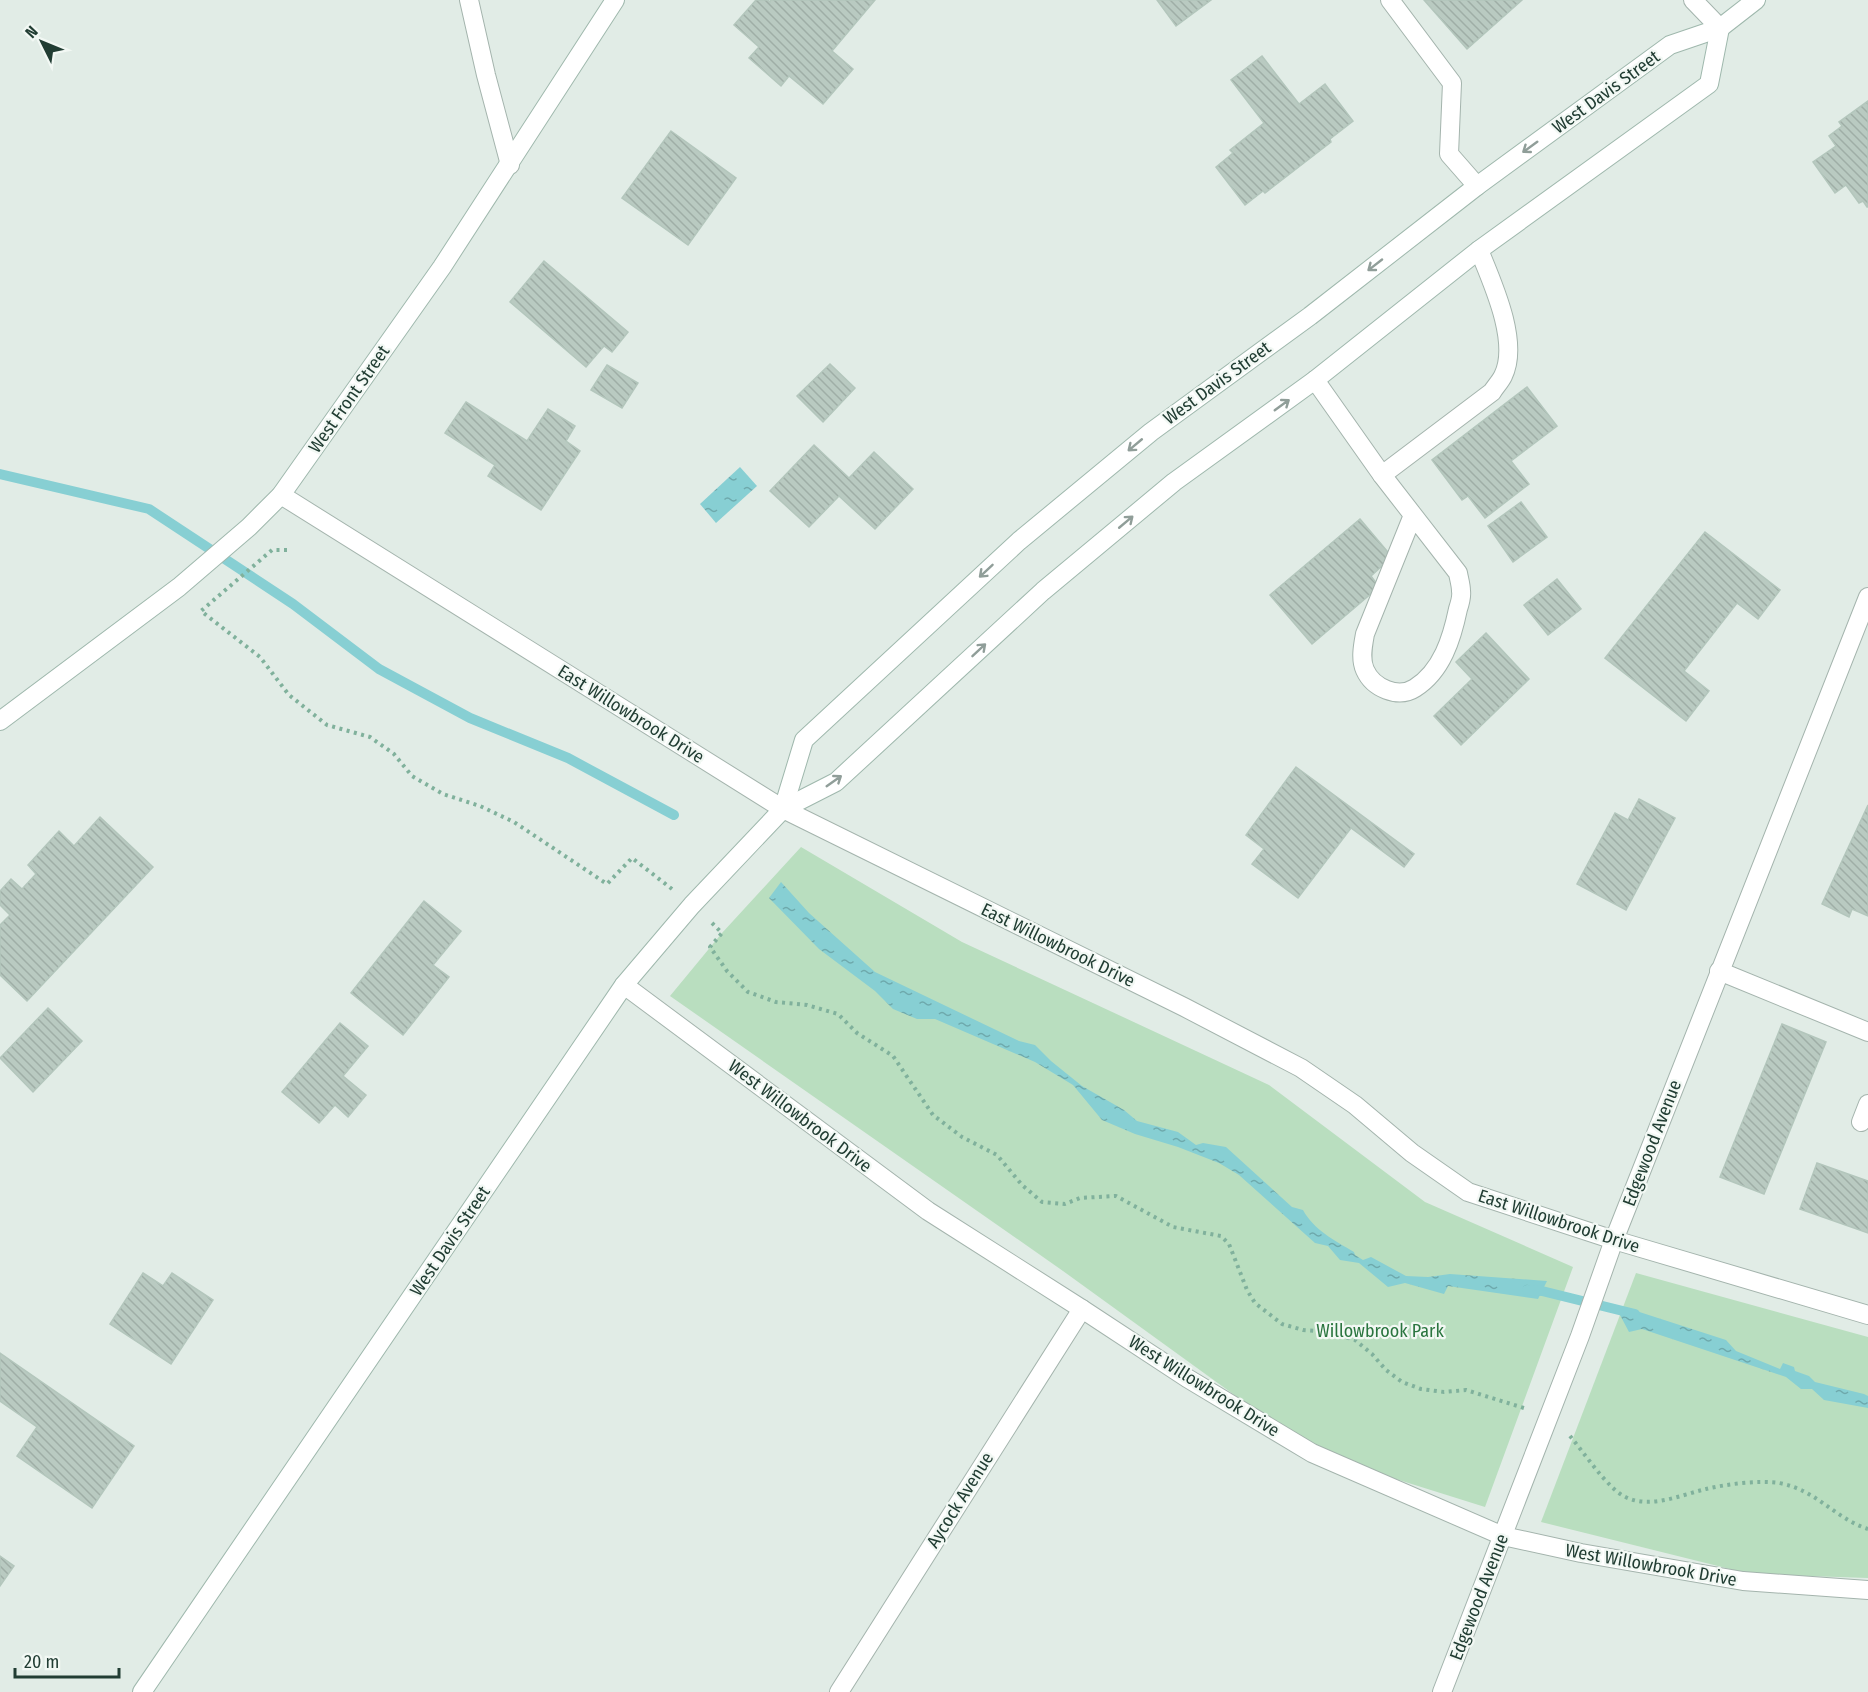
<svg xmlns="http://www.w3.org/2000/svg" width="1868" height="1692" font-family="'Fira Sans Condensed',sans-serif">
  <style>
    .green { fill: #b9debf }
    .water { fill: url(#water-ripples) }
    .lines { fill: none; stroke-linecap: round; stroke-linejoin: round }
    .stream { stroke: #87cfd3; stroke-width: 10 }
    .building { fill: url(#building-back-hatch); stroke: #b3c6bc; stroke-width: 1.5 }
    .lane-casing { stroke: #a4b4ad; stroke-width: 20 }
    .street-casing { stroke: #a4b4ad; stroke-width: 20 }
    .secondary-casing { stroke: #9fb8ad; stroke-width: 20 }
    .path { stroke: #80b19c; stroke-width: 4; stroke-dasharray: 3 4.5; stroke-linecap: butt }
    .lane { stroke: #fff; stroke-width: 18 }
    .street { stroke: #fff; stroke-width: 18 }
    .secondary { stroke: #fff; stroke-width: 18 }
    .oneway { stroke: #909e99 }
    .labels { text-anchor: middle; stroke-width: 4.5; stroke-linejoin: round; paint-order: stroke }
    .street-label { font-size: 18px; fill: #213d33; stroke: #f2f8f4 }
    .park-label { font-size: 18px; fill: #2a753f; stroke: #f2f8f4 }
  </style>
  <defs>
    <pattern id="water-ripples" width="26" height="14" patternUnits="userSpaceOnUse" patternTransform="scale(1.5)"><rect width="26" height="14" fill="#87cfd3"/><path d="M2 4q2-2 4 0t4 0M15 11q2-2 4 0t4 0" fill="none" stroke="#6ea9ac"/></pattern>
    <pattern id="building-back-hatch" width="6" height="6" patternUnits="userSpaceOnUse" patternTransform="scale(1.5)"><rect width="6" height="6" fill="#b9cac1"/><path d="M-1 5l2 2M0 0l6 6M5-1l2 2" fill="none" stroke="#9faea6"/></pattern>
  </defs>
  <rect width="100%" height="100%" fill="#e1ece6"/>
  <g class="green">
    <polygon points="801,847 962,942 1269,1085 1425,1202 1573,1267 1485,1507 1316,1454 1063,1271 670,996 722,933"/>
    <polygon points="1636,1273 1868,1337 1868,1578 1750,1574 1541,1522"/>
  </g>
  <g class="water">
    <polygon points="740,467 757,486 716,523 700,504"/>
    <path d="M 781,882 L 809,913 L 875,972 L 1019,1041 L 1035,1045 L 1051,1061 L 1082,1086 L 1124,1110 L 1137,1121 L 1178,1132 L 1196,1145 L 1203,1143 L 1226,1147 L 1292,1207 L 1303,1210 C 1314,1230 1334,1240 1354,1252 L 1355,1255 L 1363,1260 L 1371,1257 L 1406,1276 L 1428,1277 L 1450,1274 L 1547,1281 L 1538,1299 L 1448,1286 L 1444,1294 L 1405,1283 L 1388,1287 L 1359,1263 L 1340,1260 L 1328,1246 L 1315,1243 L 1239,1175 L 1219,1163 L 1178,1147 L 1135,1134 L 1102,1120 L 1073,1085 L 1035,1062 L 935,1019 L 917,1019 L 893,1009 L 875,991 L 819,949 L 769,898 Z"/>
    <polygon points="1624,1307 1726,1340 1736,1351 1780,1369 1783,1363 1794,1367 1795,1371 1809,1376 1815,1382 1864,1394 1868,1396 1868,1408 1824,1400 1812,1389 1801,1389 1786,1377 1642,1329 1629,1332 1620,1315"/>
  </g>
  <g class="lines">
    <g class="stream">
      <polyline points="0,474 149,509 293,604 379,669 470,718 568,758 674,815"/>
      <polyline points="1527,1290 1542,1291 1635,1314"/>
    </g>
  </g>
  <g class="building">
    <polygon points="756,0 768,0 770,2 771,0 875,0 832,51 853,69 823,104 789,76 781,86 749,58 759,47 734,25"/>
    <polygon points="1157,0 1211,0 1176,26"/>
    <polygon points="1424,0 1522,0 1467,49"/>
    <polygon points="1262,56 1299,104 1325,84 1353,121 1330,139 1331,142 1265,193 1263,191 1245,205 1216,167 1233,153 1230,150 1264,123 1231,80"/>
    <polygon points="1868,101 1868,207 1867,207 1863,201 1859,203 1846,185 1835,193 1813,162 1836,146 1829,136 1842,126 1839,122"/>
    <polygon points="671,131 736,178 688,245 622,198"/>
    <polygon points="544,261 628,332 612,352 604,346 586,367 510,302"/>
    <polygon points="830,364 855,388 823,422 797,396"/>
    <polygon points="607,365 638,383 622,408 591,390"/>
    <polygon points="1527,387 1557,426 1511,461 1529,484 1485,518 1468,496 1462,500 1432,460"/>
    <polygon points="466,402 527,441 548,409 575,426 566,441 580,451 541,510 488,476 495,465 445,433"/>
    <polygon points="814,445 849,478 874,452 913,489 875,529 839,496 809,527 770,491"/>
    <polygon points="1521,502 1547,537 1513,562 1488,526"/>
    <polygon points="1360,519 1392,557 1371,576 1379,587 1312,644 1270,595"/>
    <polygon points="1705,532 1780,590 1758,619 1737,603 1684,671 1709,691 1686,721 1605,658"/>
    <polygon points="1557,579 1581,609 1548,635 1524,605"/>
    <polygon points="1486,633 1529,679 1461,745 1434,716 1472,679 1456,662"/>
    <polygon points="1296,767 1414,854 1404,867 1351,828 1298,898 1252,864 1264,849 1246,835"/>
    <polygon points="1639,799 1675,818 1626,910 1577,884 1615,813 1628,820"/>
    <polygon points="1868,805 1868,916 1852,909 1849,917 1822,904"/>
    <polygon points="100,817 153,867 27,1001 0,975 0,925 10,915 0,905 0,891 11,879 22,889 36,874 28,865 59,831 74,846"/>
    <polygon points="424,901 461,931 433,965 449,977 403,1035 351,993"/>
    <polygon points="48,1008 82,1041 33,1092 0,1058"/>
    <polygon points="340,1023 368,1046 343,1076 366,1095 348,1117 335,1105 319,1123 282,1092"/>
    <polygon points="1782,1024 1826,1042 1764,1194 1720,1177"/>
    <polygon points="1817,1163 1868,1181 1868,1233 1800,1209"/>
    <polygon points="143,1273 163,1286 172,1273 213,1300 171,1364 110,1324"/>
    <polygon points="0,1353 134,1446 92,1508 17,1456 37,1427 0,1401"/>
    <polygon points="0,1556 14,1566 0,1586"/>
  </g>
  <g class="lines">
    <defs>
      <g id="lane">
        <polyline points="1390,0 1452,83 1449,154 1477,186"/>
        <path d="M 1315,380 L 1382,475 L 1458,573 C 1459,579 1461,585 1461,591 C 1462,597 1460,603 1458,609 C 1452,638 1442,671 1415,688 C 1398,699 1373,688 1365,670 C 1360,659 1363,645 1365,634 L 1413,515"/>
        <path d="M 1382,475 L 1492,392 C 1495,387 1500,382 1503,376 C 1520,342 1492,282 1479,250"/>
        <polyline points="1719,971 1868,1032"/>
        <polyline points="1861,1122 1868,1104"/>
      </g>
      <g id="street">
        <polyline points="469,0 486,75 510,165"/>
        <polyline points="1693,0 1720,28"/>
        <polyline points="281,495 783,809 1184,1007 1301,1068 1355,1105 1412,1153 1468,1192 1614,1240 1868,1315"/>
        <polyline points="624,985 928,1211 1082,1309 1187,1378 1312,1453 1503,1536 1581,1553 1743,1581 1868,1590"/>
        <polyline points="839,1692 1082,1309"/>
        <polyline points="1442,1692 1580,1336 1614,1240 1868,597"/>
      </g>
      <g id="secondary">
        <polyline points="0,721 179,587 249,527 281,495 442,267 615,0"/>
        <polyline points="783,809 804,740 1019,541 1151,432 1310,316 1477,186 1670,45 1720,28 1756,0"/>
        <polyline points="142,1692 624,985 692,905 783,809 836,782 1043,591 1174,482 1315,380 1479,250 1709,84 1720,28"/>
      </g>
    </defs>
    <use href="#lane" class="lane-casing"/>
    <use href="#street" class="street-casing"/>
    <use href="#secondary" class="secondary-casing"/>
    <g class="path">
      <polyline points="287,550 272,550 201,611 260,657 289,695 327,725 370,737 394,754 412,776 443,794 480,806 514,822 607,884 632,858 672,889"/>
      <polyline points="712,923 722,933 710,947 727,971 748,992 776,1002 807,1005 838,1014 857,1033 893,1056 933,1115 962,1137 997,1155 1022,1185 1042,1202 1065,1204 1080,1198 1116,1196 1173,1227 1221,1236 1229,1244 1247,1290 1255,1303 1282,1324 1303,1330 1328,1332 1355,1340 1372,1354 1386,1370 1402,1382 1421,1389 1444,1392 1466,1390 1524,1408"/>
      <path d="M 1570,1436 C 1584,1453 1598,1474 1614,1489 C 1641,1514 1676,1496 1706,1489 C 1727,1484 1758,1480 1779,1483 C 1817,1490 1834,1518 1868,1529"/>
    </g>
    <use href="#lane" class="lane"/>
    <use href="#street" class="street"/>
    <use href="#secondary" class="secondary"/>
  </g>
  <defs><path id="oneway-shaft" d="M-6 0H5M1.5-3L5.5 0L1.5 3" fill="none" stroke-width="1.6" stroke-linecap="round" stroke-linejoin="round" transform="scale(1.5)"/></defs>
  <g class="oneway">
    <use href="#oneway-shaft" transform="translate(1530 147) rotate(144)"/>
    <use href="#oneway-shaft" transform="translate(1375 265) rotate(142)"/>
    <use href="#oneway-shaft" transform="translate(1282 405) rotate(-36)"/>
    <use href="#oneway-shaft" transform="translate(1135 445) rotate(140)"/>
    <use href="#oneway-shaft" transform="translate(1126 522) rotate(-40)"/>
    <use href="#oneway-shaft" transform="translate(986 571) rotate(137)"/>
    <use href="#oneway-shaft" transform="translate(979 650) rotate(-43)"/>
    <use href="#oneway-shaft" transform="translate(834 781) rotate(-35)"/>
  </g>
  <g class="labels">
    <g class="street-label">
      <text transform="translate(1606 92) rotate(-36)" y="6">West Davis Street</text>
      <text transform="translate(1217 383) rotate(-36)" y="6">West Davis Street</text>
      <text transform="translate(349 399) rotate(-55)" y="6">West Front Street</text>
      <text transform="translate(631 714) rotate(32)" y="6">East Willowbrook Drive</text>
      <text transform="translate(1058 945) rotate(26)" y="6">East Willowbrook Drive</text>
      <text transform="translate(800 1116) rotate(37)" y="6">West Willowbrook Drive</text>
      <text transform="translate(1652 1143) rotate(-69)" y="6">Edgewood Avenue</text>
      <text transform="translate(1559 1221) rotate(18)" y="6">East Willowbrook Drive</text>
      <text transform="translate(450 1241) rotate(-56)" y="6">West Davis Street</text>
      <text transform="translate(1204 1386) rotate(32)" y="6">West Willowbrook Drive</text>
      <text transform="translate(960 1500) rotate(-58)" y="6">Aycock Avenue</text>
      <text transform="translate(1651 1565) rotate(10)" y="6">West Willowbrook Drive</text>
      <text transform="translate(1479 1597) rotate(-69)" y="6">Edgewood Avenue</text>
    </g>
    <g class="park-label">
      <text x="1380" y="1337">Willowbrook Park</text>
    </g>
  </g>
  <g transform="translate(42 42) rotate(313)" stroke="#f2f8f4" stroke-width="4.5" paint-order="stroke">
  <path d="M0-4.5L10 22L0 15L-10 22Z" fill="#213d33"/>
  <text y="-9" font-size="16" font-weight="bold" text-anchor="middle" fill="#213d33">N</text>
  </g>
  <path d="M15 1668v9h104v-9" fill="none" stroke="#213d33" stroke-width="3"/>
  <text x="24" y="1668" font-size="18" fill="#213d33" stroke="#f2f8f4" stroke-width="4.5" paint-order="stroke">20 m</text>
</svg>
